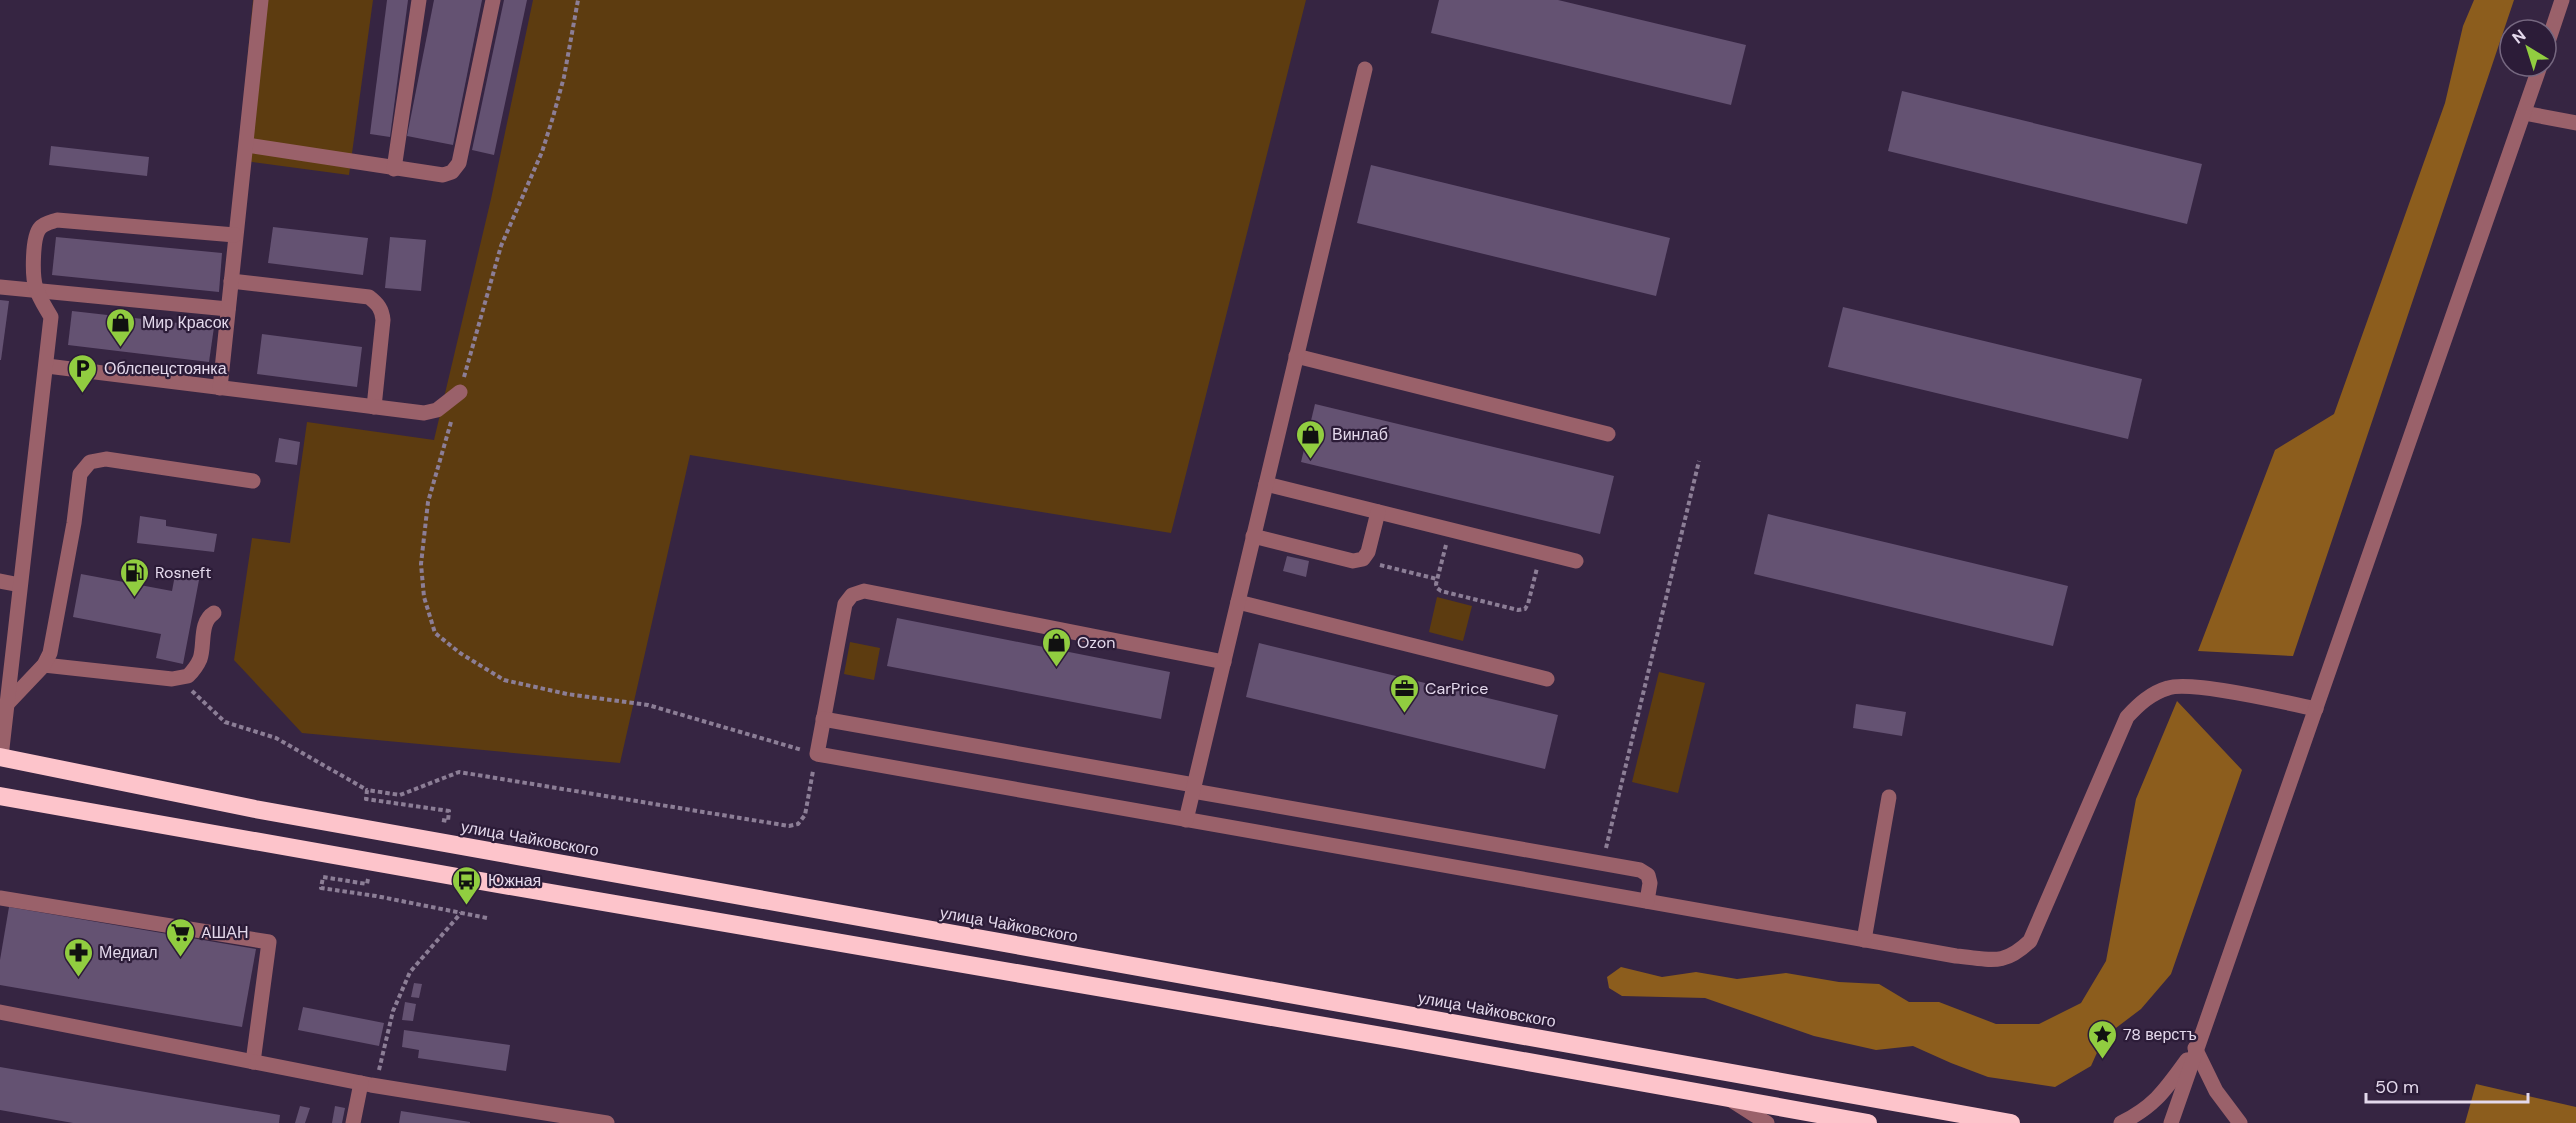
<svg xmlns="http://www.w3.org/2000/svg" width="2576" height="1123" font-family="'DM Sans',sans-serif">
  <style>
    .green { fill: #5d3c10 }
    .forest { fill: #8c5d1d }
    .building { fill: #645272 }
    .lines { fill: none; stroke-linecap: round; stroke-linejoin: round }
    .path { stroke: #8c7e96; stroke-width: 4; stroke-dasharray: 4.5 3; stroke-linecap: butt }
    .minor { stroke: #9a616a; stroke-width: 15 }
    .highway { stroke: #fdc4cb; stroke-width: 18 }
    .labels { text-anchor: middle; stroke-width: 4.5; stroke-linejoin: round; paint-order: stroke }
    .poi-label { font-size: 16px; fill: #e4d9ec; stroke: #2c1c38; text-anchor: start }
    .street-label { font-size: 16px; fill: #e4d9ec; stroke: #2c1c38 }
  </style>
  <rect width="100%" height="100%" fill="#362542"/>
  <g class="green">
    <polygon points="253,0 373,0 349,175 238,160"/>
    <polygon points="533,0 1306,0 1171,533 690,455 620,763 302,733 234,660 252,538 290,543 307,422 434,440 491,199"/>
    <polygon points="1437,597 1472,606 1463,641 1429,632"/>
    <polygon points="850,642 880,648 874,680 844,674"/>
    <polygon points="1659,672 1705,683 1678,793 1632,782"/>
  </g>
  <g class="forest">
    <polygon points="2474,0 2514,0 2293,656 2198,651 2275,450 2334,414 2445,103 2463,26"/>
    <polygon points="2177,701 2242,770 2171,974 2141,1009 2104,1037 2091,1066 2055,1087 1988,1077 1951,1063 1913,1046 1876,1050 1814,1036 1705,998 1622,996 1609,988 1607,977 1621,967 1662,977 1696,972 1737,979 1786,973 1839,982 1879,984 1909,1002 1939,1002 1996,1024 2039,1024 2081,1003 2106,961 2136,799"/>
    <polygon points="2476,1084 2576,1107 2576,1123 2465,1123"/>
  </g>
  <g class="building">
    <polygon points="387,0 408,0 390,137 370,134"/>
    <polygon points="434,0 482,0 453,145 407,136"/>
    <polygon points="504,0 527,0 494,155 472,150"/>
    <polygon points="1439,0 1558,0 1746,45 1731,105 1431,33"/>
    <polygon points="1902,91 2202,164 2187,224 1888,151"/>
    <polygon points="51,146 149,157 147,176 49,165"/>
    <polygon points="1371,165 1670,238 1656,296 1357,223"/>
    <polygon points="273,227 368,238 363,275 268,263"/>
    <polygon points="56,237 222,253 219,292 52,275"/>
    <polygon points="390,237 426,240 421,291 385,288"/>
    <polygon points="0,300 9,301 1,360 0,360"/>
    <polygon points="1843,307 2142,379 2128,439 1828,367"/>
    <polygon points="72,311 214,327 209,362 68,345"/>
    <polygon points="262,334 362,347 357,387 257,374"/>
    <polygon points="1315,404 1614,476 1600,534 1301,462"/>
    <polygon points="279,438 300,442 297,465 275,462"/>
    <polygon points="1768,514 2068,586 2053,646 1754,574"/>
    <polygon points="140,516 166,520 166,526 217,534 214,552 137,543"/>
    <polygon points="1287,556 1309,561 1306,577 1283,571"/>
    <polygon points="81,574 172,591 175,575 199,580 183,664 156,658 161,634 73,617"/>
    <polygon points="897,618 1170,672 1161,719 887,666"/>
    <polygon points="1259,643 1558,715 1545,769 1246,697"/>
    <polygon points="1856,704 1906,712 1902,736 1853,728"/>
    <polygon points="9,907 256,949 242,1027 0,985 0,960"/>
    <polygon points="414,983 422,984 419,998 411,997"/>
    <polygon points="405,1002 416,1004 413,1021 402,1020"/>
    <polygon points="303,1007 384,1023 379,1046 298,1030"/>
    <polygon points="404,1030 510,1045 506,1071 418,1058 419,1050 402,1047"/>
    <polygon points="0,1067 280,1115 279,1123 73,1123 0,1110"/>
    <polygon points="300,1106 310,1108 305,1123 295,1123"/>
    <polygon points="335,1106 345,1108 342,1123 332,1123"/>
    <polygon points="401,1111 470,1122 470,1123 399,1123"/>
  </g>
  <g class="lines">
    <g class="path">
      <polyline points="464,377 501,246 542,152 553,117 564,77 578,0"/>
      <polyline points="451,422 428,502 421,564 424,597 435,633 460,653 504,680 567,694 648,705 802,750"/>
      <polyline points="1446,545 1436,584 1437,588 1441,591 1518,610 1525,609 1528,604 1537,568"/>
      <polyline points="1380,565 1437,579"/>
      <polyline points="192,691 225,722 276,738 367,790"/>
      <polyline points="442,820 448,821 449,811 366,799 367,790 400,795 459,772 789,826 798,824 805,815 813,771"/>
      <polyline points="1606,848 1699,461"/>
      <polyline points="368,879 367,884 323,877 321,888 376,896 487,918"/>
      <polyline points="379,1070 393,1011 410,972 461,913"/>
    </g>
    <g class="minor">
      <polyline points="2546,48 2562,0"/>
      <polyline points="2524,113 2576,123"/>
      <polyline points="247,145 443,175 452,172 459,163 493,0"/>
      <polyline points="394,169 419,0"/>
      <path d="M 231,281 L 369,297 C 378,304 382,309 383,320 L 374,407"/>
      <polyline points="0,287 228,309"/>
      <polyline points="1296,356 1608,434"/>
      <polyline points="47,366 424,413 437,410 460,392"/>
      <polyline points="220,388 261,0"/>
      <polyline points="1266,484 1576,561"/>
      <polyline points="1253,536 1353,561 1363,559 1368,552 1378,512"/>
      <polyline points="0,581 15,584"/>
      <polyline points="1238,602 1547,679"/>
      <path d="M 1224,662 L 864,591 L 852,595 L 845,604 L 817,754 L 1956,956 C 1991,959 2003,967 2030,941 L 2127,717 C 2139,704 2151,693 2168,688 C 2191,680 2288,703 2316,709"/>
      <path d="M 44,665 L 172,679 L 188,676 C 193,671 197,666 200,659 C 205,645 199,622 214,613"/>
      <polyline points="7,704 44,665 50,653 74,523 80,474 90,462 106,459 253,481"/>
      <polyline points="823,719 1194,785"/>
      <path d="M 1,757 L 51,317 C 46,308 39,298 36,288 C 32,277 32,237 40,228 C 44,223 51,222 57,220 L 235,235"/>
      <polyline points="1193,791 1640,870 1648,875 1650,883 1647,901"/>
      <polyline points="1186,820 1365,69"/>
      <polyline points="0,898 269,942 253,1062"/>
      <polyline points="1864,940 1889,797"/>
      <polyline points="0,1012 371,1085 607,1123"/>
      <polyline points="2195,1048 2216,1091 2240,1123"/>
      <polyline points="1731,1100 1767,1123"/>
      <polyline points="353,1123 361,1083"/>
      <path d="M 2121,1123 C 2155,1106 2165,1090 2187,1060"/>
      <polyline points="2171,1123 2540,66"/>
    </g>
    <g class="highway">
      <polyline points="0,757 255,809 2011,1123"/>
      <polyline points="0,796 469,879 1400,1039 1868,1123"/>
    </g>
  </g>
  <defs>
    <symbol id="shop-pin" viewBox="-11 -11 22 30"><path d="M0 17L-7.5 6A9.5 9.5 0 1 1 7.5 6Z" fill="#91cd40" stroke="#2c1c38"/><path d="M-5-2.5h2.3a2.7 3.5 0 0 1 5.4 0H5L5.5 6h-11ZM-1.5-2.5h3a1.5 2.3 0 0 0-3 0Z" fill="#111"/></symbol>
    <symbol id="parking-pin" viewBox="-11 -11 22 30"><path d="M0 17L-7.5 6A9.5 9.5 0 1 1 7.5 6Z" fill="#91cd40" stroke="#2c1c38"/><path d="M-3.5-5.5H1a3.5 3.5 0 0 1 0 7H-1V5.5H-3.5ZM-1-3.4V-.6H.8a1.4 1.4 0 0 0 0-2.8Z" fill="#111"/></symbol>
    <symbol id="fuel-pin" viewBox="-11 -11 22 30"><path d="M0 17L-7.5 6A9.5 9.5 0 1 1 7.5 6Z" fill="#91cd40" stroke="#2c1c38"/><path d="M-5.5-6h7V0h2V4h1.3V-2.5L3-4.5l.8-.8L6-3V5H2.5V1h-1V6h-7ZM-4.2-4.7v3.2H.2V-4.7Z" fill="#111"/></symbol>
    <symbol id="office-pin" viewBox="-11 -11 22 30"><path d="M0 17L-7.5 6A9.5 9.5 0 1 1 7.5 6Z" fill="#91cd40" stroke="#2c1c38"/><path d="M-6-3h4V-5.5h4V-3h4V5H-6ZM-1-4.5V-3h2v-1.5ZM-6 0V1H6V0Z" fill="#111"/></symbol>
    <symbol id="bus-pin" viewBox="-11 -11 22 30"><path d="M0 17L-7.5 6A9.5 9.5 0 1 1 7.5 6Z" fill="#91cd40" stroke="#2c1c38"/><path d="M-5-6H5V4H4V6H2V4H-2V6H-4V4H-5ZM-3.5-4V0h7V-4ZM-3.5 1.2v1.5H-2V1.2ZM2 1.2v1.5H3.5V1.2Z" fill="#111"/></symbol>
    <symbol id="supermarket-pin" viewBox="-11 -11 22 30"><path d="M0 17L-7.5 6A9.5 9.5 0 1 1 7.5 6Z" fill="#91cd40" stroke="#2c1c38"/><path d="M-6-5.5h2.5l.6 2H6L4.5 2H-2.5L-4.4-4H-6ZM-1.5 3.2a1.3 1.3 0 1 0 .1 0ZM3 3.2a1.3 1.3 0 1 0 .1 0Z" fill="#111"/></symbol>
    <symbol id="pharmacy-pin" viewBox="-11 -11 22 30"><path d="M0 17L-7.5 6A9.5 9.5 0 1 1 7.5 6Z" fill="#91cd40" stroke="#2c1c38"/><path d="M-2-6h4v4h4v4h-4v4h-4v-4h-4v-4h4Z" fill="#111"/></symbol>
    <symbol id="sight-pin" viewBox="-11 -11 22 30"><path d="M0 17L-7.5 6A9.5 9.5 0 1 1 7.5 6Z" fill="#91cd40" stroke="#2c1c38"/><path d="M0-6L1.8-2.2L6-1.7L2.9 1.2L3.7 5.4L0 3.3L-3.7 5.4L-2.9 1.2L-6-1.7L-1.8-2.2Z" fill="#111"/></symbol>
  </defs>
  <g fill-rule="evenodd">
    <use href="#shop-pin" x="104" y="306" width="33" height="45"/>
    <use href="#parking-pin" x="66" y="352" width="33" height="45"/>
    <use href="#shop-pin" x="1294" y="418" width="33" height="45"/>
    <use href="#fuel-pin" x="118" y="556" width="33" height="45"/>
    <use href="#shop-pin" x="1040" y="626" width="33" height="45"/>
    <use href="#office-pin" x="1388" y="672" width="33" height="45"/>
    <use href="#bus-pin" x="450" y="864" width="33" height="45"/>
    <use href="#supermarket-pin" x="164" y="916" width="33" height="45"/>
    <use href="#pharmacy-pin" x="62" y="936" width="33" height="45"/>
    <use href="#sight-pin" x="2086" y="1018" width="33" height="45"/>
  </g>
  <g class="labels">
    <g class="poi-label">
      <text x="142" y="328">Мир Красок</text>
      <text x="104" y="374">Облспецстоянка</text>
      <text x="1332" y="440">Винлаб</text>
      <text x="155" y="578">Rosneft</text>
      <text x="1077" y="648">Ozon</text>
      <text x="1425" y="694">CarPrice</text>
      <text x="488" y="886">Южная</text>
      <text x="201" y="938">AШАН</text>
      <text x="99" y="958">Медиал</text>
      <text x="2123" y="1040">78 верстъ</text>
    </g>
    <g class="street-label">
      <text transform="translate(530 838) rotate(10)" y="6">улица Чайковского</text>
      <text transform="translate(1009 924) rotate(10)" y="6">улица Чайковского</text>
      <text transform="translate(1487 1009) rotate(10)" y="6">улица Чайковского</text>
    </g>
  </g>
  <g transform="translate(2528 48) rotate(322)"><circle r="28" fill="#2c1c38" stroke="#766880" stroke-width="1.5"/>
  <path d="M0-4.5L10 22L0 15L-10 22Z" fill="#91cd40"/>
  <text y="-9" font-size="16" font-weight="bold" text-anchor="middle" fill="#e4d9ec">N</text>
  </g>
  <path d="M2366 1093v9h162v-9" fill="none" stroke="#e4d9ec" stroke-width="3"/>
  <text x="2375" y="1093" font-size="18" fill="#e4d9ec" stroke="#2c1c38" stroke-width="4.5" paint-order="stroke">50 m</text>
</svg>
